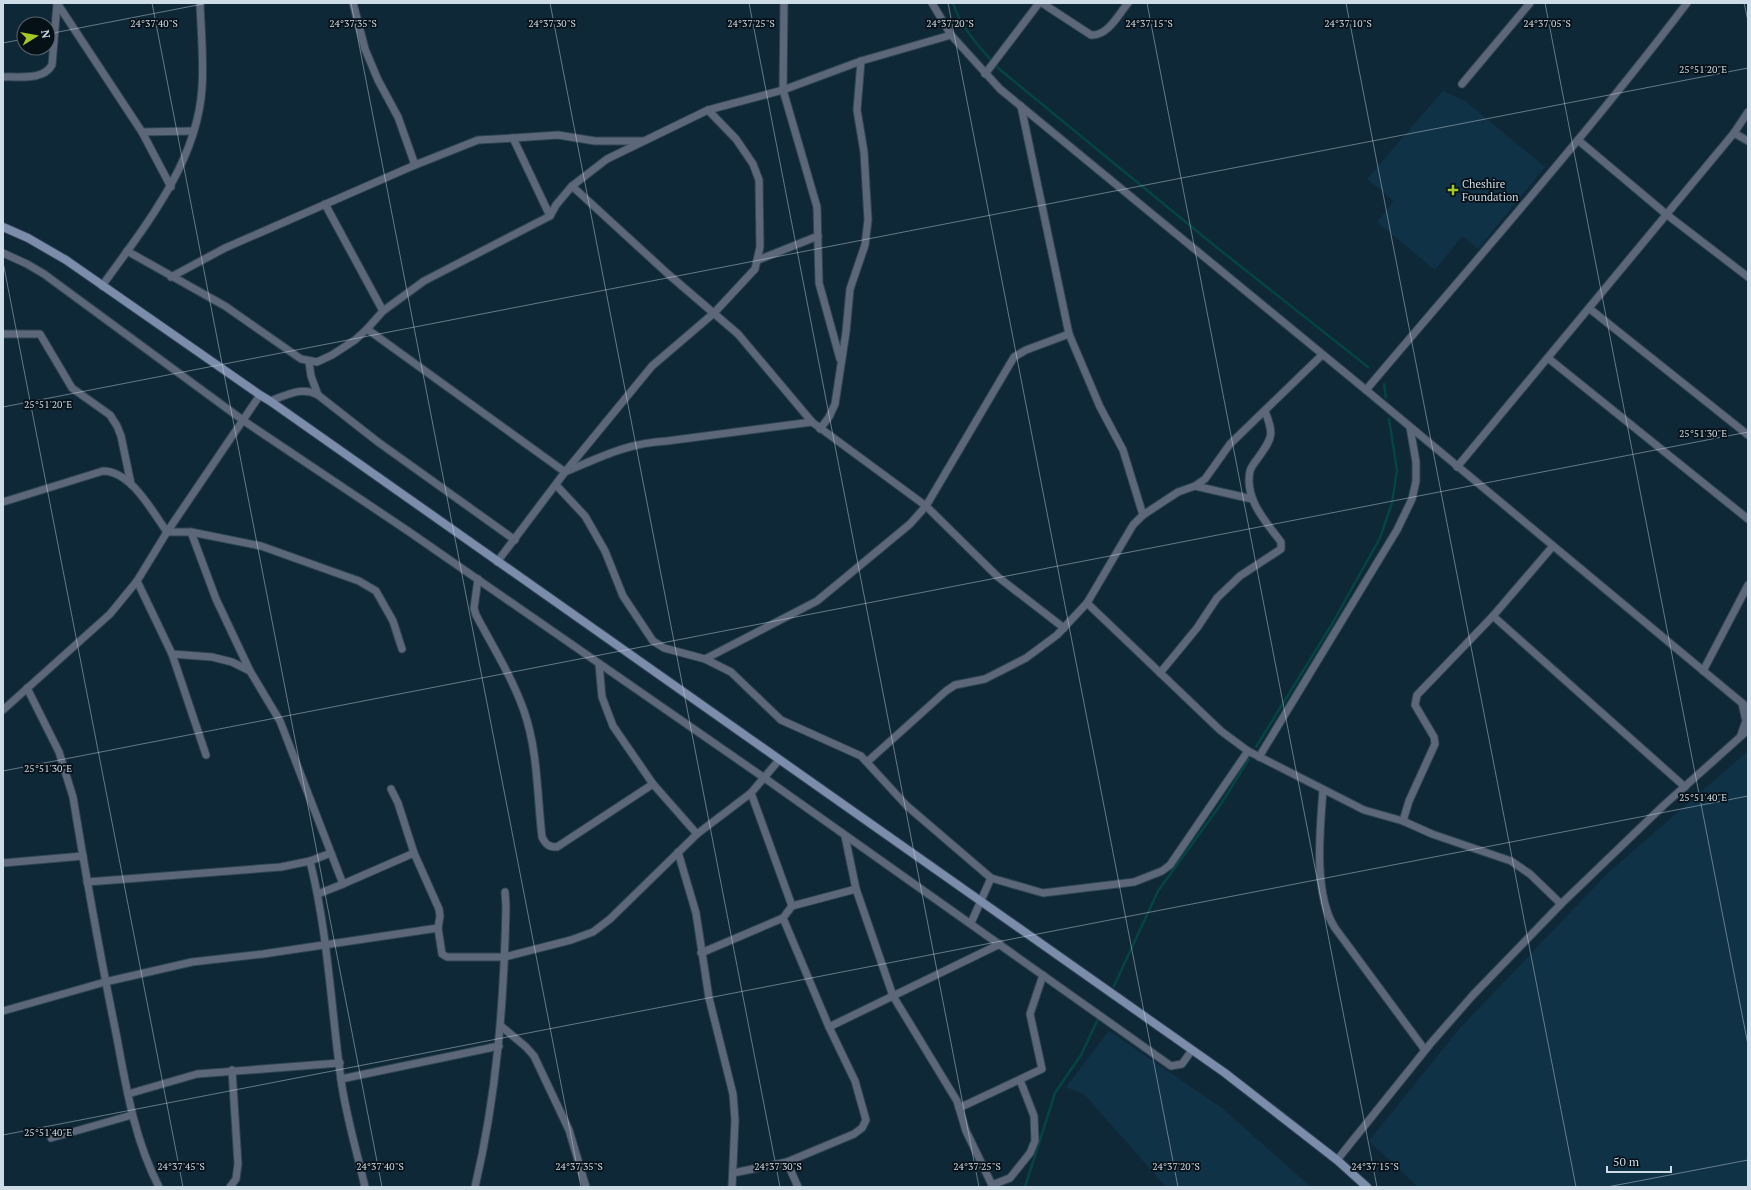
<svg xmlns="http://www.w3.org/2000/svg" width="1751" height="1190" font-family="'PT Serif',serif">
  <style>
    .built { fill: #103246 }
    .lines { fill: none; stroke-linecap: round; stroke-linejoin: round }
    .stream { stroke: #044443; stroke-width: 2.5 }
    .minor-casing { stroke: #2e4554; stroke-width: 9 }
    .secondary-casing { stroke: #2e4554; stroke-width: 10 }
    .minor { stroke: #5d677a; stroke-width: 7 }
    .secondary { stroke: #7c8cab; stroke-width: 8 }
    .ticks { fill: none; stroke: #cedce7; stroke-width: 1; stroke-opacity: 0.45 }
    .poi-dot { fill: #a4c825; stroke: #061017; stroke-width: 1.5 }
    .labels { text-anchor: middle; stroke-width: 3.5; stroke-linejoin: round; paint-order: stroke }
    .poi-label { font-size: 11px; fill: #cedce7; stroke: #061017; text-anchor: start }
    .ticks-label { font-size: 10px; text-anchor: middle; fill: #cedce7; stroke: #061017; stroke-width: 3.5; stroke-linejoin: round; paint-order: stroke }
  </style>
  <rect width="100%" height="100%" fill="#0f2838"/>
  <g class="built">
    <polygon points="1443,91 1465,101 1545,167 1478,249 1462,236 1435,270 1377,222 1394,201 1367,179"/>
    <polygon points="1748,751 1748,1187 1418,1187 1369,1141 1460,1028 1608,873"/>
    <polygon points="1109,1031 1222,1108 1311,1187 1166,1187 1085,1095 1066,1087"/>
  </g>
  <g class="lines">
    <g class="stream">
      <path d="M 953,3 C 961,29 981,48 998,68 L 1215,246 L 1368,367"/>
      <polyline points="1384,384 1386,398"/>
      <polyline points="1256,747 1332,624 1380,538 1392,503 1397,470 1389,419"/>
      <polyline points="1114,986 1158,891 1221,804 1249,759"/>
      <polyline points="1025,1187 1055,1093 1081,1055 1098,1019"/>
    </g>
    <defs>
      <g id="minor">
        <polyline points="57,3 142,132 171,187"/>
        <polyline points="353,3 365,49 378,80 398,117 415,165"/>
        <polyline points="784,3 783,90 817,207 819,283 840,359"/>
        <polyline points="932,3 951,35 1000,89 1366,390 1748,708"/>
        <path d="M 1042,3 L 1091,35 C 1108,36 1118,15 1128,3"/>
        <polyline points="985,74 1039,3"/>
        <path d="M 3,77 C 19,76 43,81 52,65 L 57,4"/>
        <polyline points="1462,84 1530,3"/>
        <polyline points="1021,106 1069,334 1100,407 1123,450 1143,515 1133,525 1087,603 1221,731 1248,751 1364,810 1403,821 1432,834 1511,861 1530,874 1561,904"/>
        <polyline points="142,132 193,131"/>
        <polyline points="1734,133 1748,141"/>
        <polyline points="513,138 558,135 595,141 642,141"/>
        <polyline points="1578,140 1666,214 1748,277"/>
        <polyline points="572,186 668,274 738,334 812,422 926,506 998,577 1064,628"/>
        <polyline points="325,204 383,311"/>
        <polyline points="127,251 225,306 301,359 317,362 332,355 355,340 367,329 383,311 424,281 550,216 556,205 572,186 607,159 708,110 783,90 861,61 951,35"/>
        <polyline points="3,253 27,264 44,274 244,421 408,531 763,777 1171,1066 1182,1064 1192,1050"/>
        <polyline points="758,260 818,236"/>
        <polyline points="171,277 225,248 415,165 478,140 513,138 550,216"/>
        <path d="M 102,286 C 144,227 197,164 202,88 C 204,60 201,31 200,3"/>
        <polyline points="1590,309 1748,435"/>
        <path d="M 367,329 L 565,472 C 601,457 627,443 667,441 L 812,422"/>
        <polyline points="3,334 40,334 72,388 110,415 117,426 121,436 131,484"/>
        <polyline points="1548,358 1748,519"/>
        <polyline points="309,362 311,376 318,395"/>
        <path d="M 1366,390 C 1474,262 1586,136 1687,3"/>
        <path d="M 270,401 C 287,395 302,386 318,395 L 378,442 L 515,540"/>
        <polyline points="820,429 829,417 835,404 846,332 850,289 865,245 868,220 864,152 857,110 861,61"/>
        <polyline points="1457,467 1734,133 1748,112"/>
        <polyline points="556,485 585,516 605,551 623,596 653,641 664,648 705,659 731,672 781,720 861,756 907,806 991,878 1043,893 1134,882 1162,871 1170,865 1248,751"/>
        <polyline points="1195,486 1252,499"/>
        <path d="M 3,502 L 103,471 C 131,471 152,511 167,532 L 191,532 L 261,546 L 359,581 L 376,591 L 393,621 L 402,649"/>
        <polyline points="1143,515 1178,492 1195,486 1205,479 1230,444 1322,355"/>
        <polyline points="191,532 216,599 250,671"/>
        <polyline points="497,562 565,472 652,366 714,313 755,269 760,247 759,180 753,164 736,139 708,110"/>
        <path d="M 478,579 L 474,608 L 476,615 C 493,647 512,677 524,711 C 538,751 537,795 542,837 C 546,845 549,847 557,847 L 653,784"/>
        <polyline points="137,581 172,654 212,657 232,662 250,671 280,721 343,884"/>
        <polyline points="1493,616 1685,787"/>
        <polyline points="172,654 206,755"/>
        <polyline points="705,659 817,601 910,524 926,506 1014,357 1026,350 1069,334"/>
        <polyline points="599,664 602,697 613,726 653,784 697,834"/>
        <polyline points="1703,671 1748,585"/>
        <path d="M 1160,673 L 1197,628 L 1217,598 L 1240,576 L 1281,549 L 1281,542 C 1266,522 1244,499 1250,471 C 1251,467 1255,462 1258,458 C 1273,437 1274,435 1265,411"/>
        <path d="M 27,688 L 59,752 L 73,797 C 86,876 100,955 116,1033 C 126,1086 134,1139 159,1187"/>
        <polyline points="3,710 110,614 137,581 167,532 260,395"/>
        <polyline points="1741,735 1746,721 1742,703"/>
        <polyline points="1259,757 1397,530 1412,499 1416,481 1416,462 1410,427"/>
        <polyline points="867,762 946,691 955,685 985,679 1026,658 1057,635 1087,603"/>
        <path d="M 1323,790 C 1320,829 1313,894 1335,928 L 1425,1050"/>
        <polyline points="751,793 792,906 783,918"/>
        <polyline points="1403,821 1409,801 1435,744 1434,737 1415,705 1417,695 1493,616 1553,546"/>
        <polyline points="845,836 856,889 893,996 957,1101 966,1131 993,1187"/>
        <polyline points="678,852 696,913 709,998 733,1094 735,1120 732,1187"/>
        <polyline points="414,853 439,909 440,916 438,928 442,954 447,957 505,957 571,940 593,932 610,919 697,834 751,793 779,760"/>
        <path d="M 310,861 C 328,933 331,1007 341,1080 C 346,1116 357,1152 365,1187"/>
        <polyline points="3,863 83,856"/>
        <polyline points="87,882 281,867 310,861 331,853"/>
        <polyline points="318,894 343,884 414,853 398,803 391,789"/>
        <polyline points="792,906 856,889"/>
        <polyline points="971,923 991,878"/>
        <polyline points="701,953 783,918 829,1027 855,1081 866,1120 862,1128 854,1134 787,1162 733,1173"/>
        <polyline points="3,1011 105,982 192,962 263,954 438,928"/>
        <polyline points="501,1026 526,1047 534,1056 569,1130 586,1187"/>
        <polyline points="829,1027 1000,944"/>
        <polyline points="341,1079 499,1046"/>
        <polyline points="128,1094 197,1074 340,1063"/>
        <polyline points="959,1108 1042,1069 1030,1014 1043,975"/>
        <polyline points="51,1138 132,1115"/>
        <polyline points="1337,1160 1431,1043 1473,995 1561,904 1664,805 1748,730"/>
        <polyline points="787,1162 798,1187"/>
        <polyline points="992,1185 1010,1178 1030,1153 1035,1141 1034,1116 1020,1080"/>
        <polyline points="230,1187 236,1179 238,1164 232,1070"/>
        <path d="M 475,1187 C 497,1094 504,1001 506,906 L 505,892"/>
      </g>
      <polyline id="secondary" points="3,227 28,238 66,260 260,395 270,401 1225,1073 1337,1160 1367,1187"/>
    </defs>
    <use href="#minor" class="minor-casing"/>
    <use href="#secondary" class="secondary-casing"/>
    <use href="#minor" class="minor"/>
    <use href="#secondary" class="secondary"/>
  </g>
  <path class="ticks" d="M 152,3 L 382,1187M 351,3 L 581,1187M 550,3 L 780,1187M 749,3 L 979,1187M 948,3 L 1178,1187M 1147,3 L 1377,1187M 1346,3 L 1576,1187M 1545,3 L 1748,1045M 1744,3 L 1748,21M 48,34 L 208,3M 3,43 L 24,39M 3,262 L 183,1187M 3,407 L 1748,68M 3,771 L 1748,432M 3,1135 L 1748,796M 1607,1187 L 1748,1160"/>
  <path class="poi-dot" d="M1451 184h4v4h4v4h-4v4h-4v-4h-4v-4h4z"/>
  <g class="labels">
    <g class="poi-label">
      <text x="1462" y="188">Cheshire<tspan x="1462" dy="13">Foundation</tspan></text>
    </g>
  </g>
  <g class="ticks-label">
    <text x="154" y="27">24°37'40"S</text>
    <text x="353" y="27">24°37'35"S</text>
    <text x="552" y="27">24°37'30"S</text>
    <text x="751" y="27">24°37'25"S</text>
    <text x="950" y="27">24°37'20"S</text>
    <text x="1149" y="27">24°37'15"S</text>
    <text x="1348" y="27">24°37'10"S</text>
    <text x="1547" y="27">24°37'05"S</text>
    <text x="1703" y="73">25°51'20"E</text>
    <text x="48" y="408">25°51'20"E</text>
    <text x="1703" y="437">25°51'30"E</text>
    <text x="48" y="772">25°51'30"E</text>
    <text x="1703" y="801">25°51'40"E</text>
    <text x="48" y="1136">25°51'40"E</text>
    <text x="181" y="1170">24°37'45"S</text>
    <text x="380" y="1170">24°37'40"S</text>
    <text x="579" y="1170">24°37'35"S</text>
    <text x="778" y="1170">24°37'30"S</text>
    <text x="977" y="1170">24°37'25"S</text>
    <text x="1176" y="1170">24°37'20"S</text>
    <text x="1375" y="1170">24°37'15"S</text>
  </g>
  <rect width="1751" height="1190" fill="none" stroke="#cedce7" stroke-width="8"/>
  <g transform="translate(36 36) rotate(79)"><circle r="19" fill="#061017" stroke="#56626a"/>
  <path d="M0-3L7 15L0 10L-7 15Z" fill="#a4c825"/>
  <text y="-6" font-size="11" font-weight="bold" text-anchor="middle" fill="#cedce7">N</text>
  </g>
  <path d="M1607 1166v6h64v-6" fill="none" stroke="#cedce7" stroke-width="2"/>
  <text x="1613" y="1166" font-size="12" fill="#cedce7" stroke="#061017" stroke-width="3" paint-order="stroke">50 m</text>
</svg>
